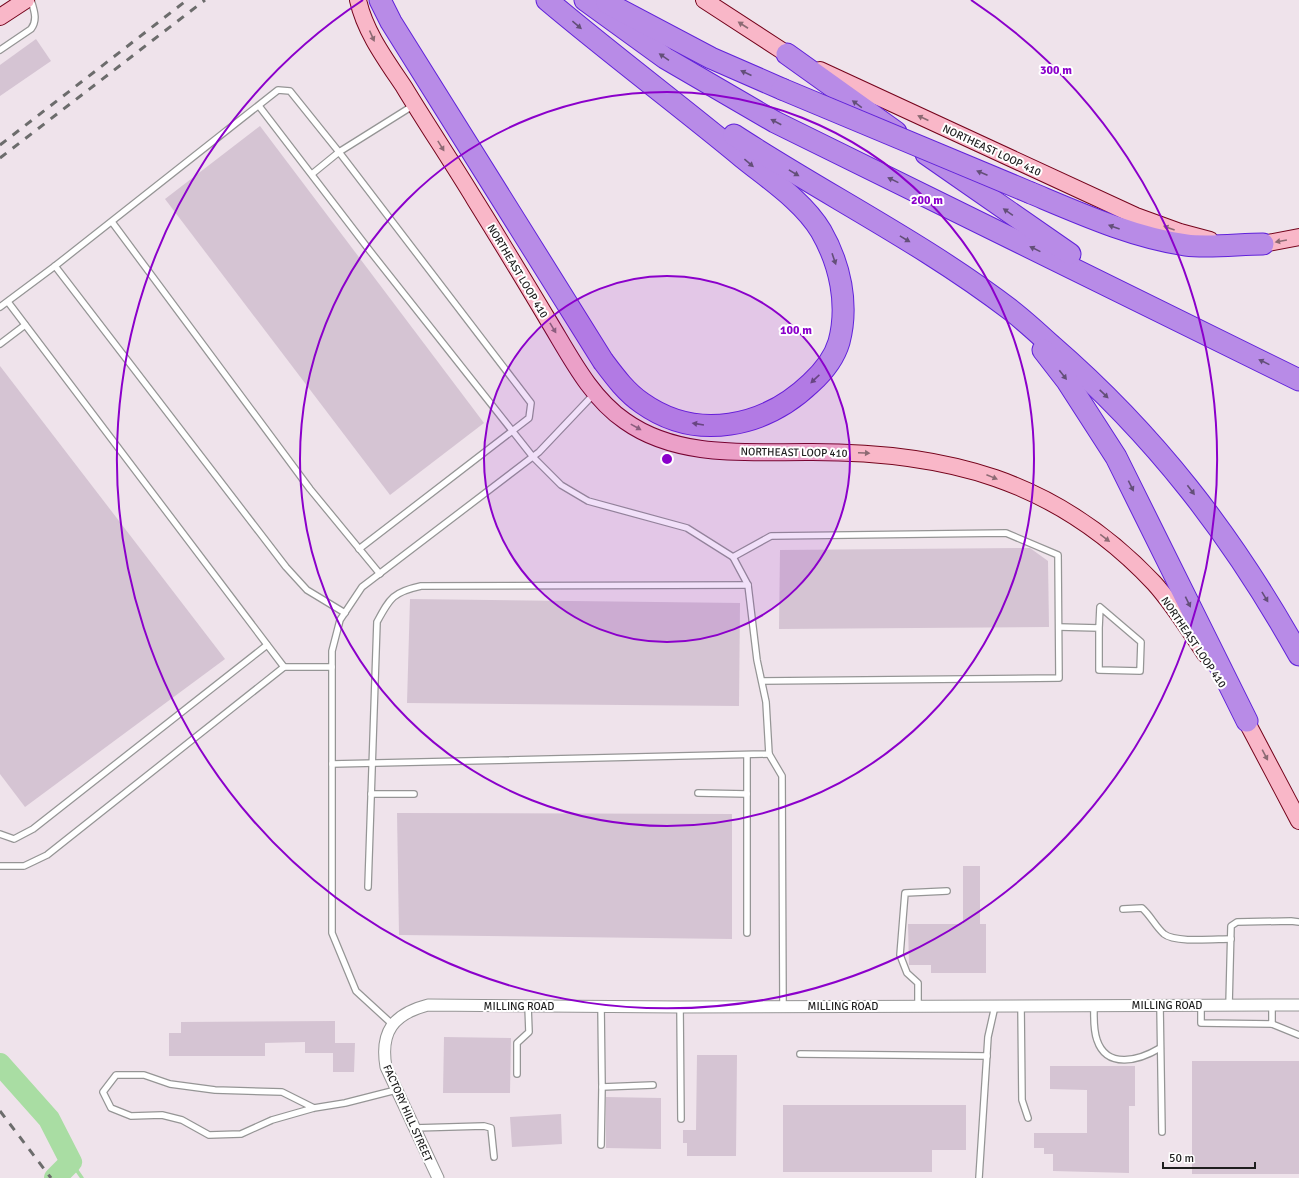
<svg xmlns="http://www.w3.org/2000/svg" width="1299" height="1178" font-family="Signika,sans-serif">
  <style>
    .lines { fill: none; stroke-linecap: round; stroke-linejoin: round }
    .stream { stroke: #a9dda3; stroke-width: 3.5 }
    .river { stroke: #a9dda3; stroke-width: 22 }
    .building { fill: #d5c4d3 }
    .lane-casing { stroke: #959595; stroke-width: 8 }
    .street-casing { stroke: #959595; stroke-width: 13 }
    .secondary-casing { stroke: #75041c; stroke-width: 18 }
    .highway-casing { stroke: #6123da; stroke-width: 23 }
    .lane { stroke: #fff; stroke-width: 5.5 }
    .street { stroke: #fff; stroke-width: 11 }
    .secondary { stroke: #f9b7c8; stroke-width: 16 }
    .highway { stroke: #b88be7; stroke-width: 21 }
    .rail { stroke: #6c6c6c; stroke-width: 3; stroke-dasharray: 8 8; stroke-linecap: butt }
    .highway-bridge-casing { stroke: #6123da; stroke-width: 23; stroke-linecap: butt }
    .highway-bridge { stroke: #b88be7; stroke-width: 21 }
    .oneway { fill: #634f78 }
    .oneway2 { fill: #8c6a73 }
    .ring { fill: none; stroke: #8b00cb; stroke-width: 2 }
    .labels { text-anchor: middle; stroke-width: 4; stroke-linejoin: round; paint-order: stroke }
    .street-label { font-size: 11px; fill: #1e1e1e; stroke: #fff }
    .centre { fill: #8b00cb; stroke: #fff; stroke-width: 2 }
    .ring-label { font-size: 12px; text-anchor: middle; font-weight: bold; fill: #8b00cb; stroke: #fff; stroke-width: 4; stroke-linejoin: round; paint-order: stroke }
  </style>
  <rect width="100%" height="100%" fill="#efe3eb"/>
  <g class="lines">
    <polyline class="stream" points="71,1162 82,1178"/>
    <polyline class="river" points="0,1064 49,1119 71,1162 55,1178"/>
  </g>
  <g class="building">
    <polygon points="36,39 51,61 0,96 0,65"/>
    <polygon points="260,126 484,423 390,495 165,199"/>
    <polygon points="0,366 225,659 25,807 0,774"/>
    <polygon points="1030,548 1048,561 1049,627 779,629 780,550"/>
    <polygon points="410,599 740,603 739,706 407,703"/>
    <polygon points="397,813 732,814 732,939 399,935"/>
    <polygon points="963,866 980,866 980,924 986,924 986,973 931,973 931,965 909,965 908,924 963,924"/>
    <polygon points="335,1021 335,1043 355,1043 354,1072 333,1072 333,1053 305,1053 305,1042 265,1043 265,1056 169,1056 169,1033 181,1033 181,1022"/>
    <polygon points="444,1037 511,1038 510,1093 443,1093"/>
    <polygon points="697,1055 737,1055 736,1156 687,1156 687,1143 683,1143 683,1130 696,1130"/>
    <rect x="1192" y="1061" width="107" height="113"/>
    <polygon points="1050,1066 1135,1066 1135,1106 1129,1106 1129,1173 1053,1171 1053,1154 1044,1154 1044,1148 1034,1148 1034,1133 1087,1133 1087,1090 1050,1089"/>
    <polygon points="606,1097 661,1098 661,1149 606,1148"/>
    <polygon points="783,1105 966,1105 966,1150 932,1150 932,1172 783,1172"/>
    <polygon points="561,1114 562,1144 512,1147 510,1117"/>
  </g>
  <g class="lines">
    <defs>
      <g id="lane">
        <path d="M 0,50 L 31,29 C 38,20 34,10 31,0"/>
        <polyline points="259,106 370,251 533,457 561,485 588,501 687,528 733,557 748,585 757,660 766,702 769,754 332,764"/>
        <polyline points="312,174 339,152 531,403 529,418 359,549"/>
        <polyline points="112,222 310,489 380,574"/>
        <polyline points="8,302 284,667"/>
        <polyline points="0,307 55,266"/>
        <polyline points="0,344 25,325"/>
        <polyline points="733,557 771,536 1006,533 1058,555 1059,678 762,681"/>
        <polyline points="345,613 307,590 286,567 55,266 278,90 290,91 339,152 414,105"/>
        <polyline points="1059,627 1099,628 1099,670 1140,671 1141,642 1100,607 1099,628"/>
        <polyline points="769,754 782,776 783,1006"/>
        <polyline points="747,755 747,933"/>
        <polyline points="698,793 747,794"/>
        <polyline points="371,794 414,794"/>
        <polyline points="0,834 14,839 33,829 267,645"/>
        <polyline points="0,866 24,866 47,855 284,667 332,667"/>
        <path d="M 368,887 L 377,622 C 390,598 393,592 421,586 L 748,585"/>
        <path d="M 1123,909 L 1142,908 C 1151,916 1155,926 1164,934 C 1175,943 1215,939 1231,939"/>
        <polyline points="1201,1005 1201,1023 1272,1024 1272,1005"/>
        <polyline points="1229,1005 1231,926 1237,922 1291,921 1299,922"/>
        <polyline points="601,1006 602,1087 653,1085"/>
        <polyline points="918,1006 918,983 907,973 900,955 905,893 947,891"/>
        <polyline points="1021,1006 1022,1100 1028,1118"/>
        <path d="M 1094,1006 C 1094,1016 1093,1029 1097,1040 C 1107,1070 1140,1060 1160,1048"/>
        <polyline points="1160,1006 1162,1132"/>
        <polyline points="680,1007 681,1119"/>
        <polyline points="392,1024 356,991 332,933 332,651 340,620 362,587 539,452 594,394"/>
        <polyline points="1272,1024 1299,1035"/>
        <polyline points="800,1054 987,1056"/>
        <polyline points="517,1074 517,1043 529,1032 528,1006"/>
        <polyline points="314,1108 282,1092 215,1090 170,1084 144,1075 116,1075 103,1092 111,1108 131,1116 162,1115 182,1120 209,1135 241,1134 272,1120 314,1108 345,1103 396,1090"/>
        <polyline points="414,1128 484,1126 491,1128 494,1157"/>
        <polyline points="601,1145 602,1087"/>
        <polyline points="979,1178 988,1037 995,1006"/>
      </g>
      <path id="street" d="M 438,1178 L 386,1067 C 380,1032 393,1014 428,1005 L 680,1007 L 1299,1005"/>
      <g id="secondary">
        <path d="M 358,0 C 365,32 386,60 404,87 C 427,125 452,162 475,200 C 500,240 524,280 548,320 C 570,356 590,397 625,421 C 677,458 746,452 806,452 C 945,451 1056,479 1154,583 C 1173,604 1189,630 1205,654"/>
        <polyline points="704,0 787,54 797,59"/>
        <polyline points="0,17 26,0"/>
        <polyline points="820,70 1136,216 1180,232 1210,240"/>
        <polyline points="1251,243 1263,244 1299,237"/>
        <polyline points="1242,713 1299,821"/>
      </g>
      <g id="highway">
        <path d="M 380,0 L 391,22 L 603,361 C 615,377 626,392 642,403 C 697,442 765,427 811,383 C 823,372 834,359 839,342 C 849,304 840,264 821,231 C 803,201 769,179 742,157 C 678,104 611,54 547,0"/>
        <polyline points="585,0 665,58 775,122 1299,380"/>
        <polyline points="607,3 711,58 782,89"/>
        <polyline points="787,54 896,132"/>
        <path d="M 734,135 C 826,195 925,244 1012,311 C 1026,322 1038,333 1051,345 C 1155,435 1232,535 1299,655"/>
        <polyline points="926,154 1070,254"/>
        <path d="M 1031,193 C 1081,214 1132,237 1186,245 C 1207,248 1241,244 1263,244"/>
        <polyline points="1043,350 1067,381 1116,457 1247,721"/>
      </g>
    </defs>
    <use href="#lane" class="lane-casing"/>
    <use href="#street" class="street-casing"/>
    <use href="#secondary" class="secondary-casing"/>
    <use href="#highway" class="highway-casing"/>
    <use href="#lane" class="lane"/>
    <use href="#street" class="street"/>
    <use href="#secondary" class="secondary"/>
    <use href="#highway" class="highway"/>
    <g class="rail">
      <polyline points="0,145 187,0"/>
      <polyline points="0,158 205,0"/>
      <polyline points="0,1111 51,1178"/>
    </g>
    <defs>
      <polyline id="highway-bridge" points="782,89 1031,193"/>
    </defs>
    <use href="#highway-bridge" class="highway-bridge-casing"/>
    <use href="#highway-bridge" class="highway-bridge"/>
  </g>
  <defs><path id="oneway-solid" d="M-6-.8H1V-3.2L6.5 0L1 3.2V.8H-6Z"/></defs>
  <g class="oneway">
    <use href="#oneway-solid" transform="translate(577 25) rotate(40)"/>
    <use href="#oneway-solid" transform="translate(664 57) rotate(-146)"/>
    <use href="#oneway-solid" transform="translate(746 73) rotate(-156)"/>
    <use href="#oneway-solid" transform="translate(857 104) rotate(-144)"/>
    <use href="#oneway-solid" transform="translate(776 122) rotate(-152)"/>
    <use href="#oneway-solid" transform="translate(749 163) rotate(40)"/>
    <use href="#oneway-solid" transform="translate(794 173) rotate(31)"/>
    <use href="#oneway-solid" transform="translate(982 173) rotate(-157)"/>
    <use href="#oneway-solid" transform="translate(893 180) rotate(-154)"/>
    <use href="#oneway-solid" transform="translate(1008 212) rotate(-145)"/>
    <use href="#oneway-solid" transform="translate(1114 227) rotate(-160)"/>
    <use href="#oneway-solid" transform="translate(905 239) rotate(31)"/>
    <use href="#oneway-solid" transform="translate(1035 249) rotate(-154)"/>
    <use href="#oneway-solid" transform="translate(834 259) rotate(71)"/>
    <use href="#oneway-solid" transform="translate(1264 362) rotate(-154)"/>
    <use href="#oneway-solid" transform="translate(1063 375) rotate(52)"/>
    <use href="#oneway-solid" transform="translate(815 379) rotate(137)"/>
    <use href="#oneway-solid" transform="translate(1104 394) rotate(44)"/>
    <use href="#oneway-solid" transform="translate(698 424) rotate(-171)"/>
    <use href="#oneway-solid" transform="translate(1131 486) rotate(64)"/>
    <use href="#oneway-solid" transform="translate(1191 490) rotate(53)"/>
    <use href="#oneway-solid" transform="translate(1265 597) rotate(59)"/>
    <use href="#oneway-solid" transform="translate(1188 602) rotate(64)"/>
  </g>
  <g class="oneway2">
    <use href="#oneway-solid" transform="translate(743 25) rotate(-147)"/>
    <use href="#oneway-solid" transform="translate(372 36) rotate(66)"/>
    <use href="#oneway-solid" transform="translate(923 118) rotate(-155)"/>
    <use href="#oneway-solid" transform="translate(441 146) rotate(58)"/>
    <use href="#oneway-solid" transform="translate(1169 228) rotate(-160)"/>
    <use href="#oneway-solid" transform="translate(1281 241) rotate(170)"/>
    <use href="#oneway-solid" transform="translate(553 328) rotate(59)"/>
    <use href="#oneway-solid" transform="translate(636 427) rotate(29)"/>
    <use href="#oneway-solid" transform="translate(864 453) rotate(3)"/>
    <use href="#oneway-solid" transform="translate(992 477) rotate(22)"/>
    <use href="#oneway-solid" transform="translate(1105 538) rotate(37)"/>
    <use href="#oneway-solid" transform="translate(1265 755) rotate(62)"/>
  </g>
  <circle cx="667" cy="459" r="183" fill="#8b00cb" fill-opacity=".12"/>
  <g class="ring">
    <circle cx="667" cy="459" r="183"/>
    <circle cx="667" cy="459" r="367"/>
    <path d="M971 0A550 550 0 1 1 363 0"/>
  </g>
  <g class="labels">
    <g class="street-label">
      <text transform="translate(992 150) rotate(25)" y="4">NORTHEAST LOOP 410</text>
      <text transform="translate(518 271) rotate(59)" y="4">NORTHEAST LOOP 410</text>
      <text transform="translate(794 452) rotate(1)" y="4">NORTHEAST LOOP 410</text>
      <text transform="translate(1194 642) rotate(56)" y="4">NORTHEAST LOOP 410</text>
      <text x="1167" y="1009">MILLING ROAD</text>
      <text x="519" y="1010">MILLING ROAD</text>
      <text x="843" y="1010">MILLING ROAD</text>
      <text transform="translate(408 1113) rotate(66)" y="4">FACTORY HILL STREET</text>
    </g>
  </g>
  <circle cx="667" cy="459" r="6" class="centre"/>
  <g class="ring-label">
    <text x="1056" y="74">300 m</text>
    <text x="927" y="204">200 m</text>
    <text x="796" y="334">100 m</text>
  </g>
  <path d="M1163 1162v6h92v-6" fill="none" stroke="#1e1e1e" stroke-width="2"/>
  <text x="1169" y="1162" font-size="12" fill="#1e1e1e" stroke="#ffffff" stroke-width="3" paint-order="stroke">50 m</text>
</svg>
